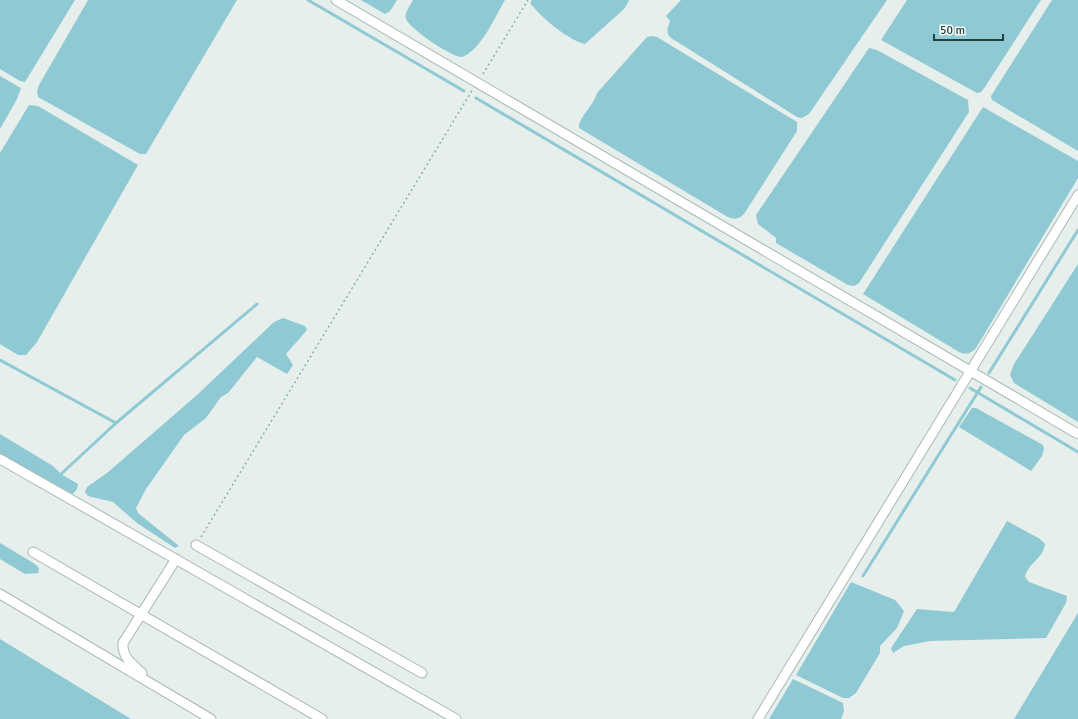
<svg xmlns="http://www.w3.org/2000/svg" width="1078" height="719" font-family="Signika,sans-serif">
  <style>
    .water { fill: #8ec9d4 }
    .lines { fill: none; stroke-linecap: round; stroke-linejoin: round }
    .stream { stroke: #8ec9d4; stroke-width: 3 }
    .minor-casing { stroke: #a8b8b2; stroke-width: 11 }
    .path { stroke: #86b3a5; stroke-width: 1.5; stroke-dasharray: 2 3; stroke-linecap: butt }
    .minor { stroke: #fff; stroke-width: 9 }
  </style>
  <rect width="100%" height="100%" fill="#e6efeb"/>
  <g class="water">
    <polygon points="0,0 75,0 25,82 20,81 0,69"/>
    <polygon points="88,0 237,0 146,154 140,154 38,97 37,92 39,85"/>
    <polygon points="361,0 397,0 390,11 385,14"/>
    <path d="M 413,0 L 505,0 C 496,15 484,43 469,53 C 467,55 463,57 461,57 C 450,56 410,29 406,19 C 404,13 410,6 413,0 Z"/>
    <path d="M 532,0 L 628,0 L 629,1 L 624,9 L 585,44 C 566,39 542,18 530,3 Z"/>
    <path d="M 681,0 L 887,0 L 809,114 L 802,118 L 797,117 L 671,38 C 665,32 668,28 670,21 L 666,16 Z"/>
    <polygon points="907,0 1041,0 985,87 981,92 977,93 881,40"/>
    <polygon points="1052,0 1078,0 1078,151 992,100 991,96"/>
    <path d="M 653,36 L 657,37 L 797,122 L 797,131 L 744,214 C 737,220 734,220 726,216 L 579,128 C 579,116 593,107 597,93 L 647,37 Z"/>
    <polygon points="869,48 877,50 968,100 969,112 859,283 854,286 848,285 776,243 776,238 758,224 756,215"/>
    <polygon points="0,76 21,88 17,99 0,129"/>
    <polygon points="29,105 38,106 138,165 37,342 26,355 18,355 0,344 0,153"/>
    <path d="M 983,107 L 1078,161 L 1078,178 L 976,348 C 970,354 967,355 959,352 L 863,294 Z"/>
    <polygon points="1078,264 1078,422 1014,383 1010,375 1014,364"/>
    <polygon points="283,318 305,326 307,330 286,354 293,365 287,374 257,357 228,393 221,397 206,418 184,435 146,489 136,508 138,513 179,546 175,548 137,523 113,502 88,496 85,492 87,487 107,473 197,395 274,322"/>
    <polygon points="972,408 976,408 1043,445 1044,449 1042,456 1031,471 959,427"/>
    <polygon points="0,434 53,466 61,474 78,484 77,489 73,494 69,492 0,454"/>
    <path d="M 1007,521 L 1040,539 L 1045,544 C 1043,559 1027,564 1025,577 L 1029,582 L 1067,596 L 1066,603 L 1046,638 L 930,641 L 904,646 L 893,653 L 891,648 L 917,609 L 954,612 Z"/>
    <polygon points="0,543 35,564 39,568 38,573 25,574 0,559"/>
    <polygon points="851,582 895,600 904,611 897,628 880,646 880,653 856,693 849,698 843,698 796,675"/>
    <polygon points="1078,613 1078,719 1014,719"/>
    <polygon points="0,639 131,719 0,719"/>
    <polygon points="793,679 843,703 844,711 841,719 769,719"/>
  </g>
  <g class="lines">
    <g class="stream">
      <polyline points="308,0 464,91"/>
      <polyline points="476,98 955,380"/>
      <polyline points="0,360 116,423"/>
      <polyline points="989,373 1078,230"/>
      <polyline points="970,388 1078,452"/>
      <polyline points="59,476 116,423 257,304"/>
      <polyline points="863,576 981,387"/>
    </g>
    <defs>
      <g id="minor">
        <polyline points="336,0 1078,434"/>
        <polyline points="0,459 456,719"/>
        <polyline points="196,545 422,673"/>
        <polyline points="33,552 322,719"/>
        <polyline points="0,594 211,719"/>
        <path d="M 142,673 C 132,664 122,657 123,643 L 176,559"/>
        <polyline points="758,719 1078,195"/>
      </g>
    </defs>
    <use href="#minor" class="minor-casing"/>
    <g class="path">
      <polyline points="483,74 528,0"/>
      <polyline points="201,537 473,89"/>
    </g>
    <use href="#minor" class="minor"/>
  </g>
  <path d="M934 34v6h69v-6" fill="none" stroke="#24423a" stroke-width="2"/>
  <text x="940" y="34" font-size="12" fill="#24423a" stroke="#f7fbf9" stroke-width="3" paint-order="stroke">50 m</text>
</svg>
